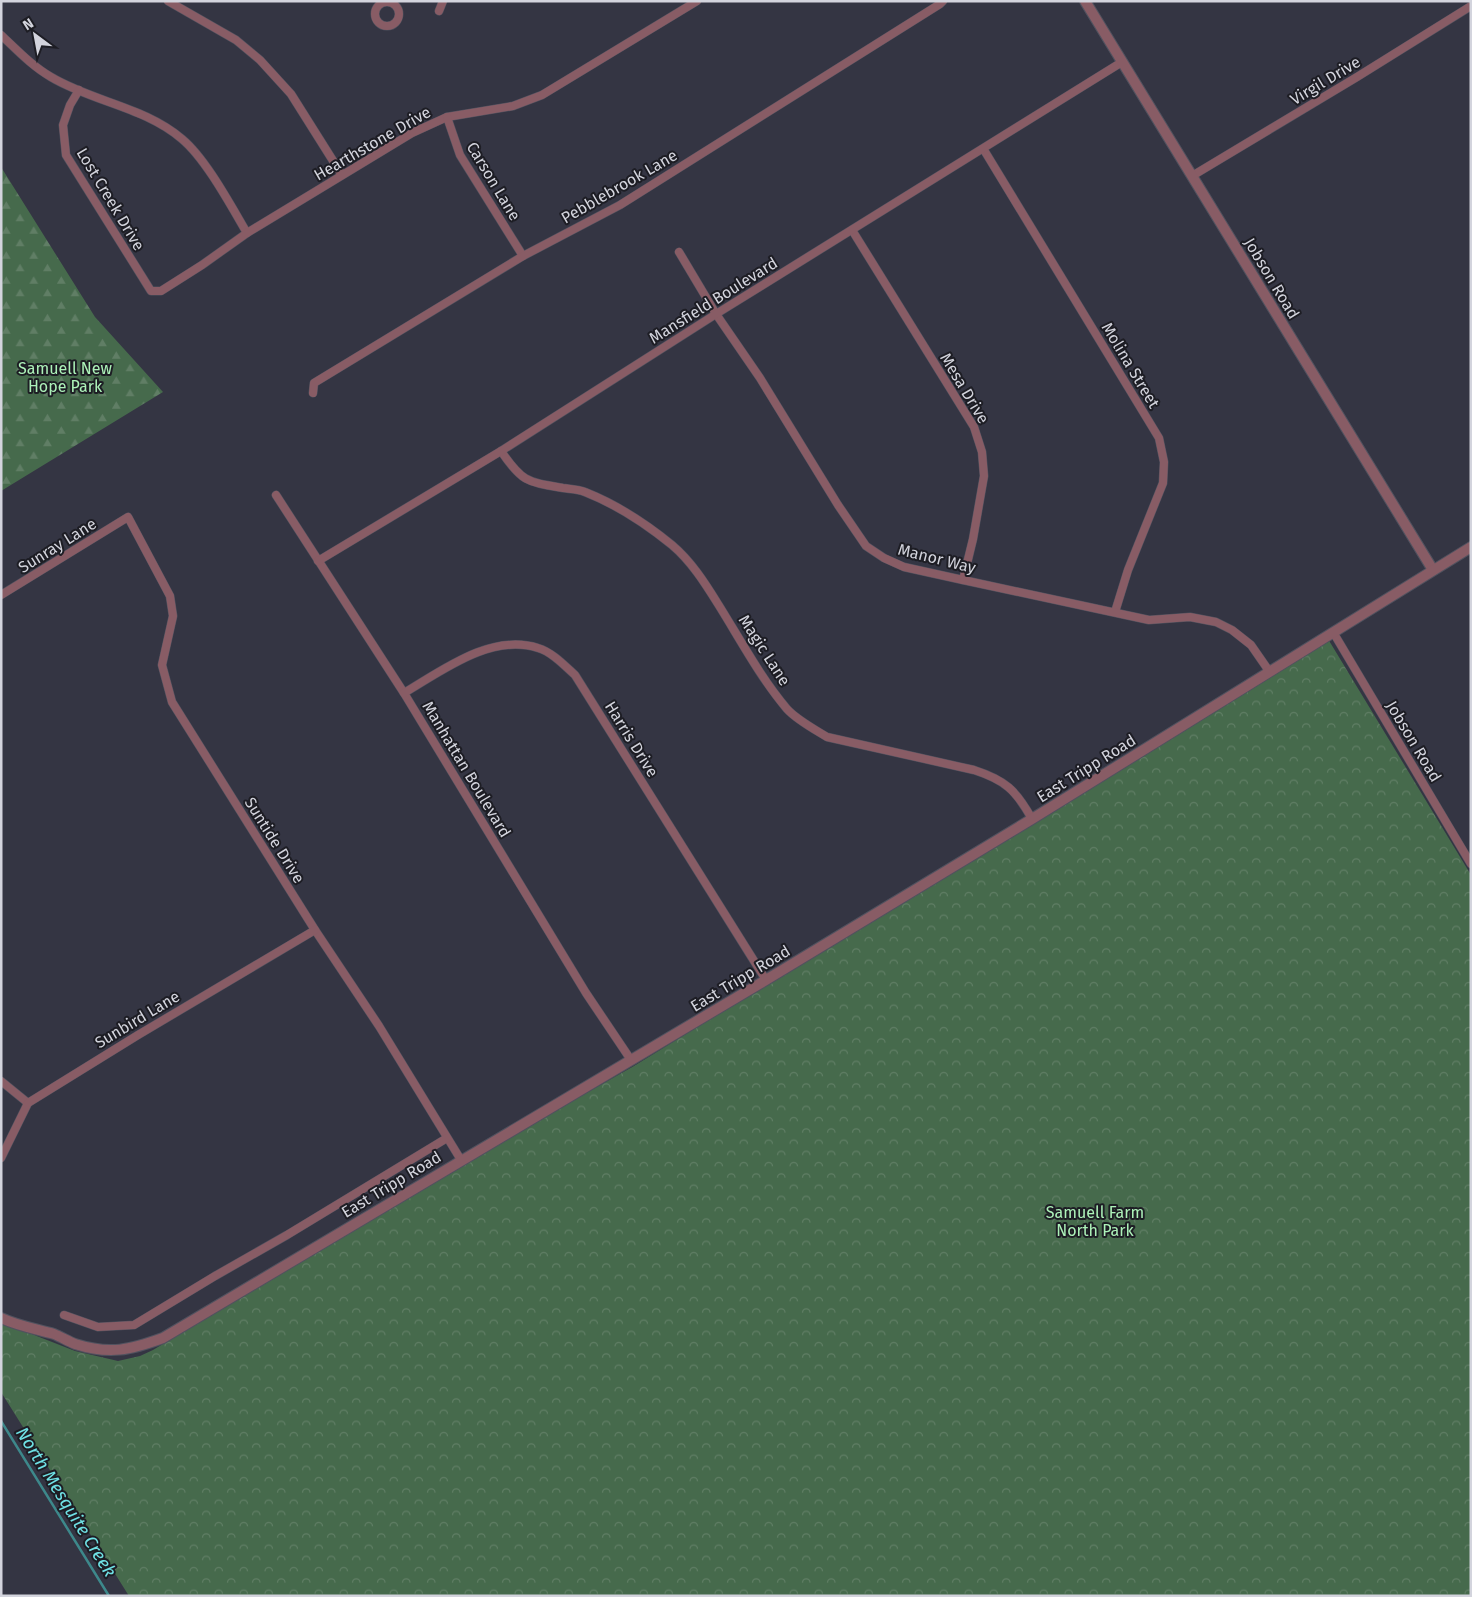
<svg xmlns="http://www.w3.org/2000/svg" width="1472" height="1597" font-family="'Fira Sans',sans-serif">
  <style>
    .forest { fill: url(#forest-firs) }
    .park { fill: url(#park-crowns) }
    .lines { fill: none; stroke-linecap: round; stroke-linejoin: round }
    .stream { stroke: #3d888b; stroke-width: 2.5 }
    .minor-casing { stroke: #51525f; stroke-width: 9 }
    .tertiary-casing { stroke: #51525f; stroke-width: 12 }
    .minor { stroke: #885c65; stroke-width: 8 }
    .tertiary { stroke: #885c65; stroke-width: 10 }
    .labels { text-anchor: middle; stroke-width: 4; stroke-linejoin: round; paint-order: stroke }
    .street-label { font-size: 16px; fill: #d3d4dd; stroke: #1d1d24 }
    .park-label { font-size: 16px; fill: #adf2b9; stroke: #1d1d24 }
    .water-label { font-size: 18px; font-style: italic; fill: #6fe1e5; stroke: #1d1d24 }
  </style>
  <defs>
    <pattern id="forest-firs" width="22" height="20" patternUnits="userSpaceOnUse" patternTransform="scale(1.25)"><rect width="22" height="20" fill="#466a4c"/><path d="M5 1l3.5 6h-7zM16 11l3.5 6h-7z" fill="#607e65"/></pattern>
    <pattern id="park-crowns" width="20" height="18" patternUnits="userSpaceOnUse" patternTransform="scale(1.25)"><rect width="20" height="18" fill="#466a4c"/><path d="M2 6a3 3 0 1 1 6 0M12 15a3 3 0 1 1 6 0" fill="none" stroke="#607e65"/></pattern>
  </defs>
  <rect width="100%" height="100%" fill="#343543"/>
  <polygon class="forest" points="1,167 95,317 163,392 1,491"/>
  <polygon class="park" points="1328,639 1471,875 1471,1596 129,1596 1,1392 1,1322 75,1351 118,1361 140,1356 153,1350 477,1155 634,1066"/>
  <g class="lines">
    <polyline class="stream" points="1,1421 109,1596"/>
    <defs>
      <g id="minor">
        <polyline points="168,1 236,40 260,60 291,94 342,175"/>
        <circle cx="387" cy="14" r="12"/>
        <polyline points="439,11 443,1"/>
        <path d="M 1,35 C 17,50 32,66 51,77 C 93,102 145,107 182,139 C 206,159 231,206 247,233"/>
        <polyline points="79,90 70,105 63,125 66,155 151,291 161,291 202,265 247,233 412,133 447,117 513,106 542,95 697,1"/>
        <polyline points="447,117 460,155 523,256"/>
        <polyline points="984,150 1159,438 1164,462 1163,483 1128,570 1115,612"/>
        <polyline points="1192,176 1357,77 1471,6"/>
        <polyline points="852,230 974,427 982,452 984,476 973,539 963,580"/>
        <polyline points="679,252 716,314 760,378 838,505 866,546 884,558 904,567 963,580 1149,620 1190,617 1216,622 1232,630 1251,645 1269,671"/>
        <polyline points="313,393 314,383 523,256 620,205 940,4 943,1"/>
        <path d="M 501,451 C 522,482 527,482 563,488 C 570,489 578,489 585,492 C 618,505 645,523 672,545 C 691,561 705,583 718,604 C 740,639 760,677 787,709 C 797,720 814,729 827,737 L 974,770 C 1005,780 1016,790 1032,819"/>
        <polyline points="276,495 404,693 586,993 631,1060"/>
        <polyline points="318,561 501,451 716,314 1122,62"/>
        <polyline points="1,595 128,517 170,596 173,616 162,665 172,702 315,930 379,1026 461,1160"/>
        <polyline points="1333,632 1471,864"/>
        <path d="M 404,693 C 443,670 491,633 538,648 C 552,652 565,666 575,675 L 766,980"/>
        <polyline points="1,1081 28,1103"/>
        <polyline points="1,1158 28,1103 138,1035 315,930"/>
        <polyline points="64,1315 98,1327 134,1325 215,1276 287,1235 447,1138"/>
      </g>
      <g id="tertiary">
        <polyline points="1085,1 1433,570"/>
        <path d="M 1,1318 C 18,1326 36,1329 54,1334 C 61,1337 68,1341 75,1344 C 110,1355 130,1350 163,1338 L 766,980 L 1032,819 L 1471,547"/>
      </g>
    </defs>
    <use href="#minor" class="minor-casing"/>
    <use href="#tertiary" class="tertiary-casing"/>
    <use href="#minor" class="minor"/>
    <use href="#tertiary" class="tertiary"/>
  </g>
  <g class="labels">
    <g class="street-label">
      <text transform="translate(1325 80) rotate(-31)" y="6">Virgil Drive</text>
      <text transform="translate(372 143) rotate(-30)" y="6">Hearthstone Drive</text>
      <text transform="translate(494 181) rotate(59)" y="6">Carson Lane</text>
      <text transform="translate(619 186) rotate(-30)" y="6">Pebblebrook Lane</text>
      <text transform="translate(111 199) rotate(59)" y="6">Lost Creek Drive</text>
      <text transform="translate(1272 278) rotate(59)" y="6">Jobson Road</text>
      <text transform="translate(713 300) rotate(-32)" y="6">Mansfield Boulevard</text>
      <text transform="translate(1131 365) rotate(59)" y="6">Molina Street</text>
      <text transform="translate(965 388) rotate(59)" y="6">Mesa Drive</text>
      <text transform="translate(57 545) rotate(-32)" y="6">Sunray Lane</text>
      <text transform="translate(937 558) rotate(14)" y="6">Manor Way</text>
      <text transform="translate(765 650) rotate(57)" y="6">Magic Lane</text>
      <text transform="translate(632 739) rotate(58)" y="6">Harris Drive</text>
      <text transform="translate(1414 741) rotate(59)" y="6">Jobson Road</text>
      <text transform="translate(1086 768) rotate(-32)" y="6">East Tripp Road</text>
      <text transform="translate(467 769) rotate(59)" y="6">Manhattan Boulevard</text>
      <text transform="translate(275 840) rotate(58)" y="6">Suntide Drive</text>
      <text transform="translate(740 978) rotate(-31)" y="6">East Tripp Road</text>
      <text transform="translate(137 1019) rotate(-31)" y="6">Sunbird Lane</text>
      <text transform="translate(391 1184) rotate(-31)" y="6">East Tripp Road</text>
    </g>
    <g class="park-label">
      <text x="65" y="374">Samuell New<tspan x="65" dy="18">Hope Park</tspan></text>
      <text x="1095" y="1218">Samuell Farm<tspan x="1095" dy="18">North Park</tspan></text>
    </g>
    <g class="water-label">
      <text transform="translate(66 1502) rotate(58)" y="6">North Mesquite Creek</text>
    </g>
  </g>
  <rect width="1472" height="1597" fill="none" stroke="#d3d4dd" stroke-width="5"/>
  <g transform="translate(35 35) rotate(328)" stroke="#1d1d24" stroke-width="4" paint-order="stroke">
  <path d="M0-4L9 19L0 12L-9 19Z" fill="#d3d4dd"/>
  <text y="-8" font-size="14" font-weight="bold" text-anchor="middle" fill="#d3d4dd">N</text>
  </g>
</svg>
